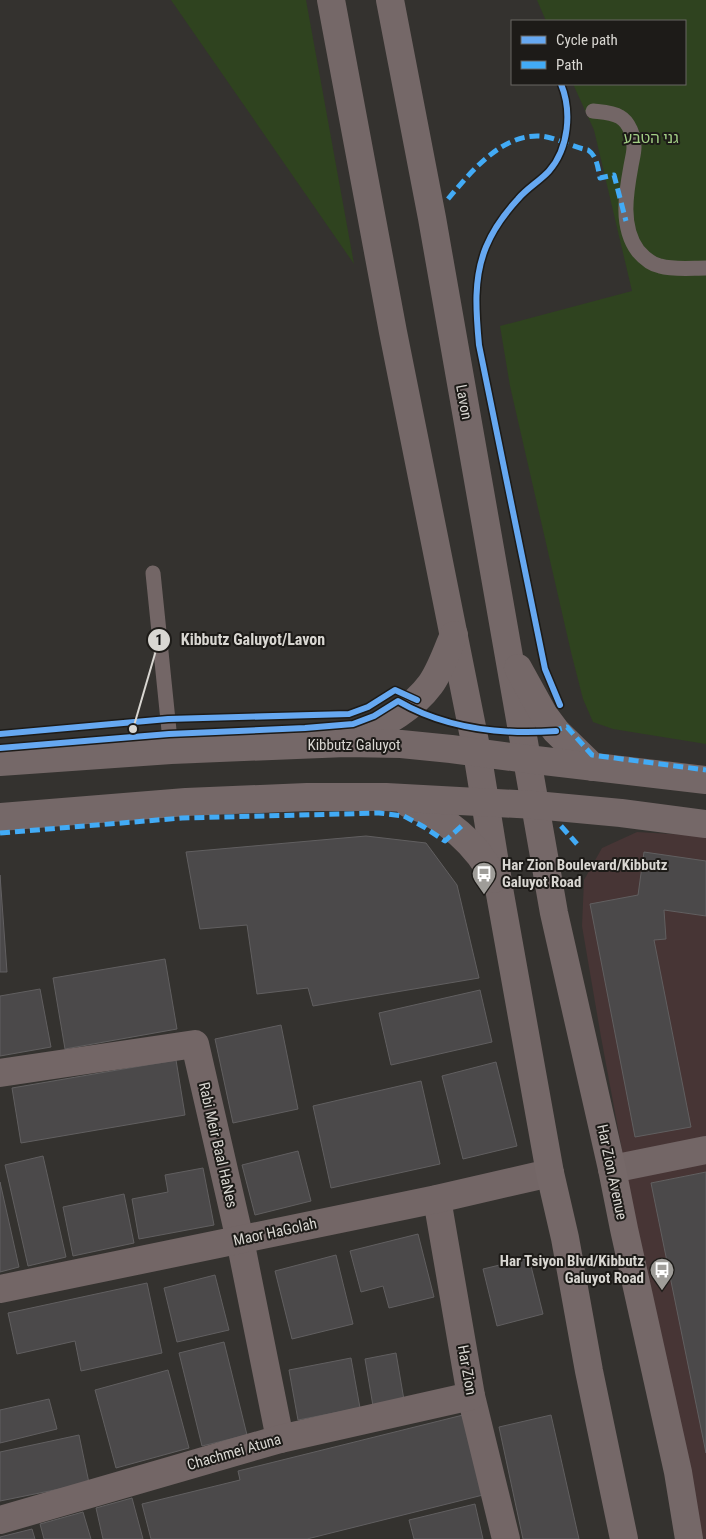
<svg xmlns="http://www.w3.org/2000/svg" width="706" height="1539" font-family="'Roboto Condensed','Noto Sans Hebrew',sans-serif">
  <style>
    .industrial { fill: #473535 }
    .green { fill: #2f431f }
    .building { fill: #4b494a; stroke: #615f60 }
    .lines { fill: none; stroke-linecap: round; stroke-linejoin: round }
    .lane { stroke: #736666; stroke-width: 15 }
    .street { stroke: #736666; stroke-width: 28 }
    .secondary { stroke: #756868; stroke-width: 28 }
    .quiet { stroke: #42abf6; stroke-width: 5; stroke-dasharray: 10 5; stroke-linecap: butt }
    .cycleway-casing { stroke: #1d1b18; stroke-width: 9 }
    .cycleway { stroke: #66a8f1; stroke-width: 6 }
    .labels { text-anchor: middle; stroke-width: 4; stroke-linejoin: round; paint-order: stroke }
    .park-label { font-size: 15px; fill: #a3cf85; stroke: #1d1b18 }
    .street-label { font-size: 15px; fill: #d9d7d2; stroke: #1d1b18 }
    .poi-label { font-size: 15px; font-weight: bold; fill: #d9d7d2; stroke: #1d1b18; text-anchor: start }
    .leader { fill: none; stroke: #d9d7d2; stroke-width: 2 }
    .callout-dot { fill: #d9d7d2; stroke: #1d1b18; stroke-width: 2 }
    .mark-label { font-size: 15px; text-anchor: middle; font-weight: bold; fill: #111 }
    .callout-label { font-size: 16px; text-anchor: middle; font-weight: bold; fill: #d9d7d2; stroke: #1d1b18; stroke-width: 4; stroke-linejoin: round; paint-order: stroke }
  </style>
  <rect width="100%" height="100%" fill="#34322f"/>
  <polygon class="industrial" points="637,832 706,836 706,1539 694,1539 601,1037 582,926 584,880 602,848"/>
  <g class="green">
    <polygon points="171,0 306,0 354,264"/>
    <polygon points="537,0 706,0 706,744 613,729 593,722 583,699 571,652 510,386 500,326 632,291 594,130 573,84 685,84 685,21 546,21"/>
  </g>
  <g class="building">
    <polygon points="366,836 426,843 457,885 479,978 313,1006 308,988 257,994 247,925 200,929 186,852"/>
    <polygon points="644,852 706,861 706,916 664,910 666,939 654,940 691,1127 635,1137 590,904 638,895"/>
    <polygon points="0,875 7,972 0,972"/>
    <polygon points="165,959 177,1029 65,1049 53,978"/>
    <polygon points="40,989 51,1047 0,1056 0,996"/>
    <polygon points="480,990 492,1042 391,1065 379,1013"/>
    <polygon points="281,1025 298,1109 233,1123 215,1039"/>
    <polygon points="176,1060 185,1115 21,1143 12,1088"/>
    <polygon points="496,1062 517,1146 463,1159 442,1076"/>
    <polygon points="421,1081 440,1164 331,1188 313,1106"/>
    <polygon points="298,1151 311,1201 255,1215 242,1165"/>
    <polygon points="43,1156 66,1257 28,1266 5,1165"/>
    <polygon points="203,1168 214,1225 139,1239 132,1199 168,1192 165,1175"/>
    <polygon points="706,1172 706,1453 651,1183"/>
    <polygon points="0,1182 19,1267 0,1272"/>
    <polygon points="124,1194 134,1243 73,1256 63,1207"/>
    <polygon points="418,1234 434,1297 389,1308 383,1286 361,1292 350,1251"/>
    <polygon points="336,1255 353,1324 292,1339 275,1271"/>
    <polygon points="529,1258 543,1314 497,1326 483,1269"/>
    <polygon points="215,1275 229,1330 177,1342 164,1288"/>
    <polygon points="147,1283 162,1353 81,1371 75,1341 17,1354 8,1313"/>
    <polygon points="224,1342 247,1435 202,1446 179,1353"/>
    <polygon points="396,1353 404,1400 373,1406 365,1359"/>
    <polygon points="351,1358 360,1408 298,1420 289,1370"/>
    <polygon points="168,1370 189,1448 116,1468 95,1390"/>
    <polygon points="49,1399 57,1429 0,1443 0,1410"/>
    <polygon points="463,1415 483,1495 307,1539 151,1539 142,1504 240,1480 238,1471"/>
    <polygon points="551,1415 579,1539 523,1539 499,1427"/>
    <polygon points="79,1435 89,1483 0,1501 0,1452"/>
    <polygon points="132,1498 143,1539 103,1539 96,1508"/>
    <polygon points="475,1504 483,1539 414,1539 409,1520"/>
    <polygon points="83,1512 91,1539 44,1539 40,1524"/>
    <polygon points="32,1529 35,1539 0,1539 0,1537"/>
  </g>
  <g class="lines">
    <g class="lane">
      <path d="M 593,111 C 602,112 612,112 620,117 C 629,122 634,136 634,147 C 634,153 632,160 631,166 C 626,193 620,227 638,251 C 644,258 651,264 660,266 C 674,270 691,268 706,268"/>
      <polyline points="153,573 171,750"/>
    </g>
    <g class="street">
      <polyline points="0,1073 195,1044 240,1240 280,1439"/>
      <polyline points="612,1169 706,1150"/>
      <polyline points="437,1199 471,1396 506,1539"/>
      <polyline points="0,1289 437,1199 550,1173"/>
      <polyline points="0,1520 280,1439 471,1396"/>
    </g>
    <g class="secondary">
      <polyline points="331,0 393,332 477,752 500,894 550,1173 565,1238 589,1371 624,1539"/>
      <polyline points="390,0 432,218 554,913 612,1169 624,1229 678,1472 689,1539"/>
      <polyline points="518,668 544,715 556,731 593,767"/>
      <path d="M 348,742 C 378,726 410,712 430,685 C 440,672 447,650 454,635"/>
      <polyline points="0,762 171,750 346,743 401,744 451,749 527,759 706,780"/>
      <path d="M 409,804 C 444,815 479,846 494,879"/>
      <polyline points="0,817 186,802 307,797 386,797 535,805 621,813 706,824"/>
    </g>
    <g class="quiet">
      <path d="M 448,199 C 470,173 501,134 540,136 C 555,137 572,147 588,150 C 597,156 598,168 600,178 L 614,175 L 626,221"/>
      <polyline points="552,731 567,727 592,755 706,770"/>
      <polyline points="561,826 577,844"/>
      <polyline points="0,833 182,818 379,813 404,816 424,827 445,841 465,823"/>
    </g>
    <defs>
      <g id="cycleway">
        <path d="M 560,705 L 545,669 L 479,345 C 476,312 473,279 486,247 C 493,230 506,212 518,199 C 527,188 540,181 549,171 C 569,148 572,111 561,84"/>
        <polyline points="0,734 168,719 349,714 368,707 395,690 417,700"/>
        <path d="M 0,748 L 169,734 L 305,728 L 353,724 L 374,716 L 398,701 C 446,729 501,735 556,731"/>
      </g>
    </defs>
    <use href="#cycleway" class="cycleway-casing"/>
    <use href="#cycleway" class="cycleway"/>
  </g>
  <defs>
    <symbol id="bus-pin" viewBox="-11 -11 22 30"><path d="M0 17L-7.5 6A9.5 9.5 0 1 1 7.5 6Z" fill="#9f9d99" stroke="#1d1b18"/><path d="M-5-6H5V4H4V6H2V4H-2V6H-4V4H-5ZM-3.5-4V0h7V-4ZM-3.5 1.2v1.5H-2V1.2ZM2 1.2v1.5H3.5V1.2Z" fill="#fff"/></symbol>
  </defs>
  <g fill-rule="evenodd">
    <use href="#bus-pin" x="470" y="860" width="28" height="38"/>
    <use href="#bus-pin" x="648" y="1256" width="28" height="38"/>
  </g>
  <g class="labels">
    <g class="park-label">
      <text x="651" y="143">גני הטבע</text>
    </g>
    <g class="street-label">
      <text transform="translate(464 402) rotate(80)" y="5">Lavon</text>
      <text x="354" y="750">Kibbutz Galuyot</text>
      <text transform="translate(218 1145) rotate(77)" y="5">Rabi Meir Baal HaNes</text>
      <text transform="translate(612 1172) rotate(78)" y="5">Har Zion Avenue</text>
      <text transform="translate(275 1232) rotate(-12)" y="5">Maor HaGolah</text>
      <text transform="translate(467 1370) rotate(80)" y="5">Har Zion</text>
      <text transform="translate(234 1452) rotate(-16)" y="5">Chachmei Atuna</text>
    </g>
    <g class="poi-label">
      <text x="502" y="870">Har Zion Boulevard/Kibbutz<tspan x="502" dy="17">Galuyot Road</tspan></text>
      <text x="644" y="1266" text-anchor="end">Har Tsiyon Blvd/Kibbutz<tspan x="644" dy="17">Galuyot Road</tspan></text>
    </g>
  </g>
  <path class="leader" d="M133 729L159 640"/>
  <g class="callout-dot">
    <circle cx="133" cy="729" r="5"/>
    <circle cx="159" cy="640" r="12"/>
  </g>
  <g class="mark-label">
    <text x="159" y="645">1</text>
  </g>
  <g class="callout-label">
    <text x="253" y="645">Kibbutz Galuyot/Lavon</text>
  </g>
  <rect x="511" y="20" width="175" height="65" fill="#1d1b18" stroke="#686662"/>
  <rect x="521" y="36" width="25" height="8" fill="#66a8f1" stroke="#686662"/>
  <text x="556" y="45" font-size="15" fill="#d9d7d2">Cycle path</text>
  <rect x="521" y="61" width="25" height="8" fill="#42abf6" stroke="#686662"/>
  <text x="556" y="70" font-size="15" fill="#d9d7d2">Path</text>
</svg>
